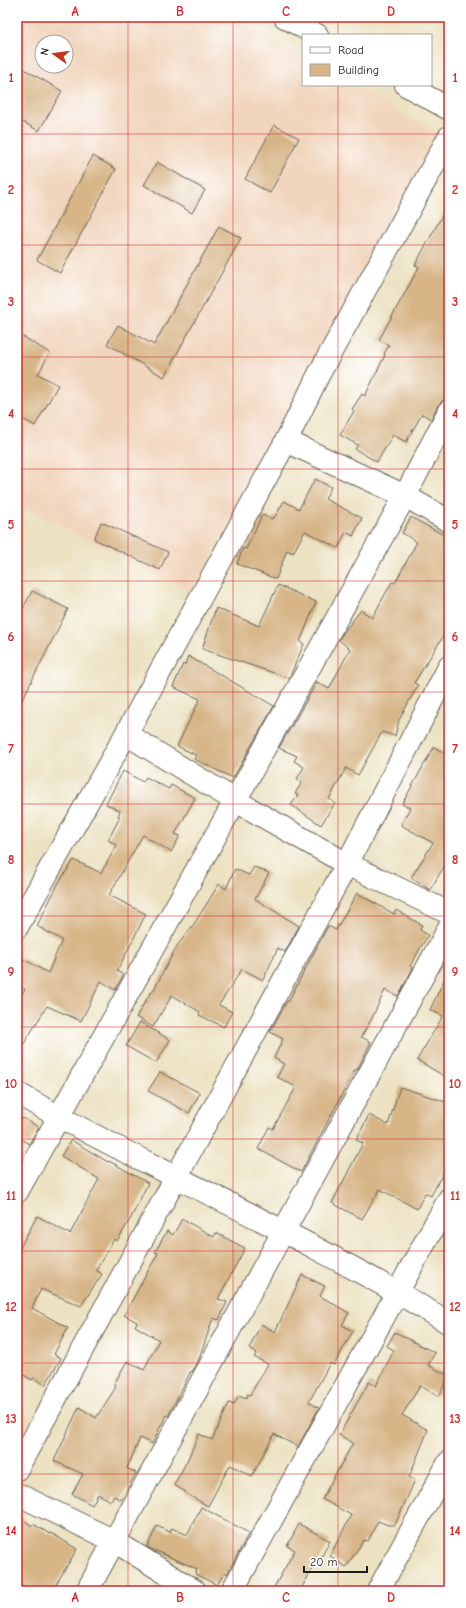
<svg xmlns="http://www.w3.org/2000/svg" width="466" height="1608" font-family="'Comic Neue',sans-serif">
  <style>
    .built { fill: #f1d5bd; fill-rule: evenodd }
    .building { fill: #d7b587 }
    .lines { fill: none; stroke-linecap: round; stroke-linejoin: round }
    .minor-casing { stroke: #656156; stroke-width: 24 }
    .minor { stroke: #fff; stroke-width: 22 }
    .grid { fill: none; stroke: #d62828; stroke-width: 1; stroke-opacity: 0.55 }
    .neatline { fill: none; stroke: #d62828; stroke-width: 1.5 }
    .grid-label { font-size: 13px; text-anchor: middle; font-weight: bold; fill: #d62828 }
  </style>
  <rect width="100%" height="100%" fill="#fff"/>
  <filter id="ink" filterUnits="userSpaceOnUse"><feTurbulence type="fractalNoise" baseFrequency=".025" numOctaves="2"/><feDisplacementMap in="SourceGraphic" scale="8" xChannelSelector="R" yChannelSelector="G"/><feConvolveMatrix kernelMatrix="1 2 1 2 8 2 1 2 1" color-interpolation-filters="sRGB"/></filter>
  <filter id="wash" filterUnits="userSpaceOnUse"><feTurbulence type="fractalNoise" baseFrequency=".012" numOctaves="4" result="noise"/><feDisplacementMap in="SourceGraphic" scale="16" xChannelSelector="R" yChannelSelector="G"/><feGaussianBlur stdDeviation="0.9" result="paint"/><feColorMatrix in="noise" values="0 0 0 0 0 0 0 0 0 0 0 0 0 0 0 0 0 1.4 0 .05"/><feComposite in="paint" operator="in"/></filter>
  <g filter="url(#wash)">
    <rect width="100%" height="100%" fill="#ece2c2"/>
    <path class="built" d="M 17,17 L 230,17 L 303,58 L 303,85 L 351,85 L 441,136 L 192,592 L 17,504 ZM 42,42 L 66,42 L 66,66 L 42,66 Z"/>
    <g id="blocks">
      <g class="building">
        <polygon points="17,65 62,91 39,131 17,119"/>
        <polygon points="274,125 299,138 270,193 245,179"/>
        <polygon points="93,156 116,169 60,273 37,260"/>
        <polygon points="157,162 205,190 192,213 144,185"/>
        <polygon points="449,203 449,399 443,400 438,405 431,419 422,414 406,442 393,435 377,462 355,449 358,445 340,435 354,411 352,409 362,394 365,396 385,355 384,354 389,345 379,340 419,267 415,265"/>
        <polygon points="219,226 241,238 164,377 107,344 118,325 154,345"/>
        <polygon points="17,333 50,353 38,374 58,385 35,426 17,416 23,405 17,401"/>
        <polygon points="315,479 331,487 325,499 362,518 353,536 346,532 338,548 305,531 293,553 287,550 276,579 237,564 243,548 246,549 262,515 272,519 273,517 275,517 284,501 299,509"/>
        <polygon points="411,517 449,538 449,627 414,683 418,685 399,720 395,736 382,732 358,775 346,768 329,799 335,803 321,825 291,805 298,795 295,794 302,782 297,779 304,767 294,761 297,756 279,748 317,682 329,689 350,649 339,640 343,633 361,610 372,618 392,582 395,583 417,542 402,533"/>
        <polygon points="101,522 168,552 160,570 94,539"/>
        <polygon points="278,585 316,602 300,642 304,644 289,678 202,649 216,608 259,626"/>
        <polygon points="32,591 68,609 17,710 17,620"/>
        <polygon points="188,656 274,706 233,778 194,759 196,755 177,746 200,699 173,687 183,664 185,665"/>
        <polygon points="434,747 449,756 449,858 430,890 411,878 433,843 401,825 410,808 402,804"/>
        <polygon points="123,771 143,782 146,777 169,789 171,785 195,798 175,834 180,836 171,852 143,835 109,895 146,914 117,971 123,975 115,990 101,981 81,1021 47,1006 17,1055 17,1002 25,989 17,985 17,968 22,958 48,973 62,940 37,926 59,882 74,860 101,873 117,845 108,840 120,817 118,816 120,811 106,804"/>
        <polygon points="254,867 269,873 255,899 299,926 285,952 278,948 263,980 242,969 219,1005 232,1012 224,1027 199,1015 200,1012 172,995 153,1027 136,1017 151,992 152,993 177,946 194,924 219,884 226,889 235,869 249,875"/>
        <polygon points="357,893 394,914 396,910 422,925 420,930 428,935 410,966 413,968 398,996 385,990 371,1020 361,1037 371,1042 357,1070 355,1070 301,1172 258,1149 269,1127 273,1129 296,1087 277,1077 284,1064 274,1058 283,1039 270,1032 287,1001 288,1002 328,926 336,930"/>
        <polygon points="449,969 449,1079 417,1060 443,1016 430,1010"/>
        <polygon points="140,1022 170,1040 156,1063 126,1046"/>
        <polygon points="160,1072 200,1093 189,1113 148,1091"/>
        <polygon points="400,1087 449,1103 449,1161 431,1196 425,1193 417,1209 380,1189 362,1219 332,1203 363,1143 356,1140 369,1115 388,1125"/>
        <polygon points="17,1117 22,1119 23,1118 39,1127 29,1144 17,1137"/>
        <polygon points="71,1140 108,1162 109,1161 148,1183 131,1218 117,1241 114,1239 96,1270 102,1274 81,1306 41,1289 32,1308 68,1328 54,1354 61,1358 45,1385 34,1378 32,1380 17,1371 17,1253 37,1216 70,1234 99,1179 61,1156"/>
        <polygon points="182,1219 214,1237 216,1233 245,1248 218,1299 227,1302 219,1320 213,1318 199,1359 192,1372 191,1371 168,1416 166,1415 152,1444 140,1438 127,1468 136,1473 121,1500 114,1496 111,1501 98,1494 92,1505 72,1494 83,1474 54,1461 79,1407 96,1418 116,1387 113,1386 127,1361 144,1370 159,1340 135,1326 137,1322 124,1315 158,1253 155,1252 167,1231 173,1235"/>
        <polygon points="302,1275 325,1286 320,1296 349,1313 342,1325 353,1331 334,1365 330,1363 309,1402 319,1408 298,1447 274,1434 252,1476 230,1465 208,1506 185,1493 186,1492 174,1485 187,1461 199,1434 212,1440 229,1403 234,1405 239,1395 246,1398 248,1394 250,1395 268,1364 254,1357 257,1353 249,1349 261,1324 275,1332"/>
        <polygon points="395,1332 435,1353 428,1365 449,1376 439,1396 420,1386 402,1415 428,1430 409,1477 415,1480 395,1525 388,1525 378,1521 368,1541 364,1540 346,1567 330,1556 351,1515 322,1499 353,1443 339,1435 369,1382 376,1386 394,1350 387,1346"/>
        <polygon points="201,1507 249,1533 227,1574 225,1572 217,1585 195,1574 197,1569 147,1547 157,1526 170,1532 172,1528 187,1535"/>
        <polygon points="17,1515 32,1526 33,1524 50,1534 51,1533 77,1549 52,1591 31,1591 17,1583"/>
        <polygon points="299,1524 330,1541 318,1563 316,1562 300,1591 272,1591 295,1550 287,1546"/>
      </g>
    </g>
  </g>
  <g filter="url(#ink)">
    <use href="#blocks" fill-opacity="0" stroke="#656156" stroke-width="1"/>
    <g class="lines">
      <defs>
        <g id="minor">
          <polyline points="285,17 317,35"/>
          <polyline points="406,85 449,109"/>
          <polyline points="286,441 405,496 449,521"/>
          <polyline points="126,734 236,801 347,864 449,913"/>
          <polyline points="17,927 126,734 286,441 320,372 449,137"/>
          <path d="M 17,1093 C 65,1121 114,1146 164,1171 C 260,1219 357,1267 449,1323"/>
          <polyline points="17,1192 405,496 449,411"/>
          <polyline points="17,1469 347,864 449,667"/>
          <polyline points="17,1494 114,1541 195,1591"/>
          <polyline points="87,1591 449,928"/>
          <polyline points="232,1591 449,1199"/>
          <polyline points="378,1591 449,1462"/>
        </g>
      </defs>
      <use href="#minor" class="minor-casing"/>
      <use href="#minor" class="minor"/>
    </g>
  </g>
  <path class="grid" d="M 128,17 L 128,1591M 233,17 L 233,1591M 338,17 L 338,35M 338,85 L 338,1591M 17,134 L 449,134M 17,245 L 449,245M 17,357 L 449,357M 17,469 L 449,469M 17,581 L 449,581M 17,692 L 449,692M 17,804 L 449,804M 17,916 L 449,916M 17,1027 L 449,1027M 17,1139 L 449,1139M 17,1251 L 449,1251M 17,1363 L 449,1363M 17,1474 L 449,1474"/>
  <rect width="466" height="1608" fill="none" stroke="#fff" stroke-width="44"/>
  <rect x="302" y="34" width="130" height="52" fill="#ffffff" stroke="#a4a4a4"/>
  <rect x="310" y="47" width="20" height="6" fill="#ffffff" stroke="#a4a4a4"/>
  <text x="338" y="54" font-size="12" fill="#1c1c1c">Road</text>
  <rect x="310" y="64" width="20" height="12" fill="#d7b587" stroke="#a4a4a4"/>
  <text x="338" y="74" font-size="12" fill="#1c1c1c">Building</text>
  <g transform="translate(54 54) rotate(284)"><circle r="19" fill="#ffffff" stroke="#a4a4a4"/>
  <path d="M0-3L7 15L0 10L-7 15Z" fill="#c8321e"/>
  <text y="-6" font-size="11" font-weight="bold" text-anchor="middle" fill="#1c1c1c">N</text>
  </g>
  <path d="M304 1566v6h63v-6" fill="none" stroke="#1c1c1c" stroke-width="2"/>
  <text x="310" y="1566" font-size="12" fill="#1c1c1c" stroke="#ffffff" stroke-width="3" paint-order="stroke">20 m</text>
  <rect x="22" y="22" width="422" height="1564" class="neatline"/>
  <g class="grid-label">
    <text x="75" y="16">A</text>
    <text x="180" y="16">B</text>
    <text x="286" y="16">C</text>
    <text x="391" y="16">D</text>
    <text x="11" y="82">1</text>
    <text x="455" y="82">1</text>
    <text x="11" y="194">2</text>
    <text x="455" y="194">2</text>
    <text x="11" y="306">3</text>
    <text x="455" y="306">3</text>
    <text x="11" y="418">4</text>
    <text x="455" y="418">4</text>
    <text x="11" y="529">5</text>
    <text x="455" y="529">5</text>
    <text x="11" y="641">6</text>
    <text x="455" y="641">6</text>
    <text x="11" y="753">7</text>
    <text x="455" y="753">7</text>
    <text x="11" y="864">8</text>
    <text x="455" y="864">8</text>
    <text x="11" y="976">9</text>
    <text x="455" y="976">9</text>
    <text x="11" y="1088">10</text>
    <text x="455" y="1088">10</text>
    <text x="11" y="1200">11</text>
    <text x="455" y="1200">11</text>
    <text x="11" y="1311">12</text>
    <text x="455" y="1311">12</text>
    <text x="11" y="1423">13</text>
    <text x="455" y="1423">13</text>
    <text x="11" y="1535">14</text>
    <text x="455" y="1535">14</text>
    <text x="75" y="1602">A</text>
    <text x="180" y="1602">B</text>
    <text x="286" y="1602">C</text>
    <text x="391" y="1602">D</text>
  </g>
</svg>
